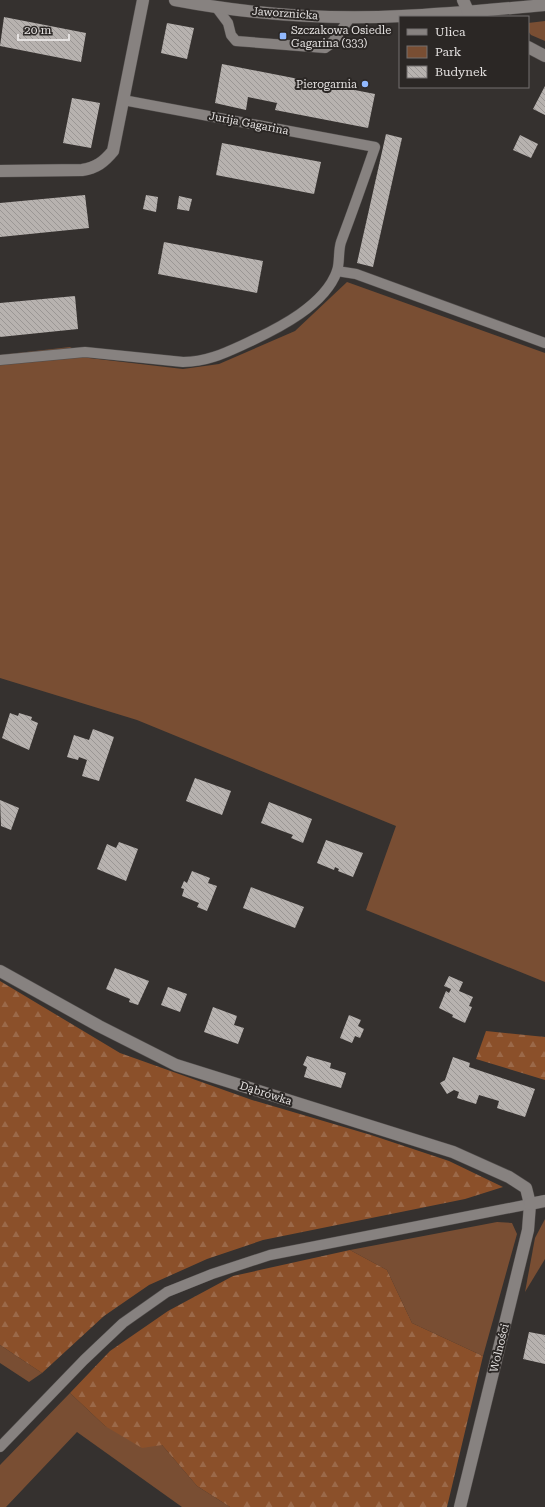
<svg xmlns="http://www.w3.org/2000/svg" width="545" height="1507" font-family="'Roboto Serif',serif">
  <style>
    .green { fill: #794e33 }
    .forest { fill: url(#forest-firs) }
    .building { fill: url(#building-back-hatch) }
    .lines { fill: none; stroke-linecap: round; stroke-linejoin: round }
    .service-casing { stroke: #514d4b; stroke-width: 11 }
    .minor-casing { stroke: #514d4b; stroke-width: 13 }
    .tertiary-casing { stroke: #514d4b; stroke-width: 13 }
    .service { stroke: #878280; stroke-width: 10 }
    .minor { stroke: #878280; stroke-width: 12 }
    .tertiary { stroke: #878280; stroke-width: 12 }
    .poi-dot { fill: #91b8fd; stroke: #2b2725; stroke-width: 1.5 }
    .labels { text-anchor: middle; stroke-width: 4; stroke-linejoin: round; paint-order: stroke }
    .street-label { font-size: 11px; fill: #e4e1e0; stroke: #2b2725 }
    .poi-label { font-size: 11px; fill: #e4e1e0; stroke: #2b2725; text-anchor: start }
  </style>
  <defs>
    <pattern id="forest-firs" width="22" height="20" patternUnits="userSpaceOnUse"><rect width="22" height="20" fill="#8b502a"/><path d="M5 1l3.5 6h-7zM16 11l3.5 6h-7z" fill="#9b6949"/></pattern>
    <pattern id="building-back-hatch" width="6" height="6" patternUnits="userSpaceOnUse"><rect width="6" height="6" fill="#b7b2af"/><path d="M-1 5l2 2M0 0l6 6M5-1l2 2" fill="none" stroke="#9a9694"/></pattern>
  </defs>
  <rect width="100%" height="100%" fill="#35312f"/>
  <g class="green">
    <polygon points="545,21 545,41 531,35 528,31 528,23"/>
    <polygon points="347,282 545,353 545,982 366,910 396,826 137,720 0,678 0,355 70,347 89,358 183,369 219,364 295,331"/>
    <polygon points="545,1219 545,1259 525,1292 535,1238"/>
    <polygon points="497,1222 512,1223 517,1234 483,1356 412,1323 387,1270 350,1250"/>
    <polygon points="0,1345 42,1373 29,1382 0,1363"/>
    <polygon points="70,1393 105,1426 162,1445 197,1486 230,1507 182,1507 77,1432 6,1507 0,1507 0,1465"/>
  </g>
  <g class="forest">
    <polygon points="0,981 120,1053 252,1100 371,1135 449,1161 503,1187 465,1199 263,1240 207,1259 149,1285 104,1316 42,1373 0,1345"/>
    <polygon points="486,1031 545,1037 545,1080 476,1059"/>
    <polygon points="350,1250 387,1270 412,1323 483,1356 447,1507 230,1507 197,1486 162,1445 142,1448 105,1426 70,1393 110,1351 168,1311 233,1276"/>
  </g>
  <g class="building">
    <polygon points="4,17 86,33 81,62 0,46"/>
    <polygon points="167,23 194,28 187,59 161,53"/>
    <polygon points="222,64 375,94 368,128 275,110 277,103 248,97 246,110 215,103"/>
    <polygon points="545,86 545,115 533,109"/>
    <polygon points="72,98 100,103 91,148 63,143"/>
    <polygon points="386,134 402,138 373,267 357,263"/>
    <polygon points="520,135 538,144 531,158 513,150"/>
    <polygon points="222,143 321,162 314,194 216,175"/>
    <polygon points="85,195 89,228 0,237 0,203"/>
    <polygon points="146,195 158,197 156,212 143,209"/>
    <polygon points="179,196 192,199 189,211 177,209"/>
    <polygon points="164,242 263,261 257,293 158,274"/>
    <polygon points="75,296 78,329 0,337 0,303"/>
    <polygon points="10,713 18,716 19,713 32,717 31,720 38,723 29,750 2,738"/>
    <polygon points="93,729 114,737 99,781 82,776 87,760 79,757 78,760 67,757 74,735 89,740"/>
    <polygon points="195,778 231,791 222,815 186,801"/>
    <polygon points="0,800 19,808 11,830 1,826"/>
    <polygon points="269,802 312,819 303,843 291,838 293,835 261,823"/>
    <polygon points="326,840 363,853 353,877 338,871 339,869 335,867 334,870 317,863"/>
    <polygon points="119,842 138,849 126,881 97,869 107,844 116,848"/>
    <polygon points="192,871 210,878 208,883 217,886 207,911 197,907 199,903 182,896 184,889 181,888 184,881 187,883"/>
    <polygon points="251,887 304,907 295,928 243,908"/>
    <polygon points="115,968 149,981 138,1005 129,1002 130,999 106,989"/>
    <polygon points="449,976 463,982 459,991 473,997 469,1006 472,1007 465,1023 452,1017 453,1015 439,1008 446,991 449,993 451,989 444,986"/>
    <polygon points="168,987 187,994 180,1012 161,1005"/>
    <polygon points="213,1007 237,1016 234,1025 244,1028 238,1044 204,1032"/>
    <polygon points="349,1015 361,1020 358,1026 364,1029 360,1038 355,1036 352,1043 340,1038"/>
    <polygon points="307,1056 331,1063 330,1068 346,1073 341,1088 304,1077 307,1067 303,1065"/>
    <polygon points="453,1057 470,1063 469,1067 535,1089 525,1117 497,1108 499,1101 479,1095 476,1104 457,1098 459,1092 454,1090 447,1094 440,1083 445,1080"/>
    <polygon points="529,1332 545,1335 545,1364 523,1359"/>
  </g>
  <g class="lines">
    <defs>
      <g id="service">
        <path d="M 216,7 L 228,23 L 231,35 L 236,41 L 325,48 C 336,42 342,27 351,17"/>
        <polyline points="337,271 356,274 545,343"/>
        <path d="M 0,360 L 85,352 L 183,362 C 208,362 227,352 249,342 C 279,328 325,305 337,271 C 340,262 338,251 341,242 C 353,210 364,179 375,147 L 123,100"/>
        <polyline points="0,1447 84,1360 123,1323 167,1292 212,1274 270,1255 530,1204"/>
      </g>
      <g id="minor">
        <path d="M 0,171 L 82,170 C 96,168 104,162 113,151 L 143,0"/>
        <polyline points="0,971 99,1026 176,1065 453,1152 509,1177 526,1188 530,1204 528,1230 460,1507"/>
        <polyline points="530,1204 545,1201"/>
      </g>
      <g id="tertiary">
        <path d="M 175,0 C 249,14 327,20 402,16 C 450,14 498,9 545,5"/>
        <polyline points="463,0 468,11 473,15"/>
        <polyline points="528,47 545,56"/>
      </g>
    </defs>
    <use href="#service" class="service-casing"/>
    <use href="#minor" class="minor-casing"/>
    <use href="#tertiary" class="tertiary-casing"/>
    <use href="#service" class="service"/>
    <use href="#minor" class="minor"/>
    <use href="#tertiary" class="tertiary"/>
  </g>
  <g class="poi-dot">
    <rect x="279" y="32" width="8" height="8" rx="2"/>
    <circle cx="365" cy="84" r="4"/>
  </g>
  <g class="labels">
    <g class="street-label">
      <text transform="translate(285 13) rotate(4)" y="4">Jaworznicka</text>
      <text transform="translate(249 123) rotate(11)" y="4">Jurija Gagarina</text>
      <text transform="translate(266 1093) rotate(18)" y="4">Dąbrówka</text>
      <text transform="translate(499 1348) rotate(-76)" y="4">Wolności</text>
    </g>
    <g class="poi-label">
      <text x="291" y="34">Szczakowa Osiedle<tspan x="291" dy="13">Gagarina (333)</tspan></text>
      <text x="357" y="88" text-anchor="end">Pierogarnia</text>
    </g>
  </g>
  <rect x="399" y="16" width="130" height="72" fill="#2b2725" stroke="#757170"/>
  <rect x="407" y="29" width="20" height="6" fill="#878280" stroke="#757170"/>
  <text x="435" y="36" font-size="12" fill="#e4e1e0">Ulica</text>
  <rect x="407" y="46" width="20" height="12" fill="#794e33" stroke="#757170"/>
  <text x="435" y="56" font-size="12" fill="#e4e1e0">Park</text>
  <rect x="407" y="66" width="20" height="12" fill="url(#building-back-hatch)" stroke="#757170"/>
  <text x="435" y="76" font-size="12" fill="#e4e1e0">Budynek</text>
  <path d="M18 34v6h51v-6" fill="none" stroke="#e4e1e0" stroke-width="2"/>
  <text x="24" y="34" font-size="12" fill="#e4e1e0" stroke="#2b2725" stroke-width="3" paint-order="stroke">20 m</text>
</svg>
